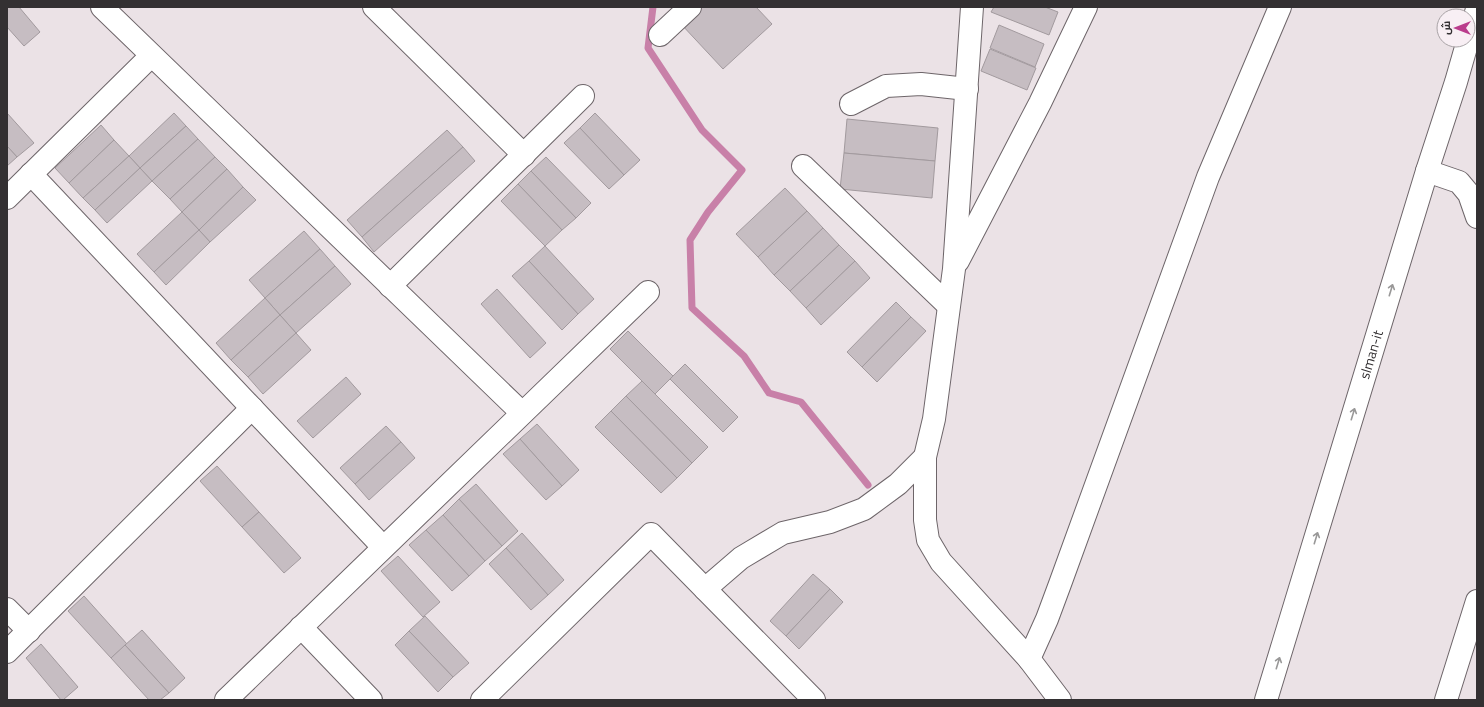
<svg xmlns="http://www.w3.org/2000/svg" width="1484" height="707" font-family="'Titillium Web',Cairo,sans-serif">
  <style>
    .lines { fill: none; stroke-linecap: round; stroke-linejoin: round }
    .stream { stroke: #c880a8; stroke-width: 7 }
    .building { fill: #c6bdc2; stroke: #a29a9e }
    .minor-casing { stroke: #6d6569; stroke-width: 24 }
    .minor { stroke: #fff; stroke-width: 22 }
    .oneway { stroke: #999898 }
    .labels { text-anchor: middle; stroke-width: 4; stroke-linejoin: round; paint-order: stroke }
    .street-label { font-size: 14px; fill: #333032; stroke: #f8eff4 }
  </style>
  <rect width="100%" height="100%" fill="#ebe2e6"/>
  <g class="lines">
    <polyline class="stream" points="653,7 648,48 702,130 742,170 708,212 690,240 692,308 744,356 769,393 801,402 868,485"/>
  </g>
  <g class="building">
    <polygon points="7,7 19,7 40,32 24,46 7,27"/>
    <polygon points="699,7 756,7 772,24 723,69 681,24"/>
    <polygon points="994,7 1045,7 1058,12 1049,35 991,12"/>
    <polygon points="999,25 1044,44 1035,67 990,48"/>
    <polygon points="990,49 1036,68 1027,90 981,71"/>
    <polygon points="7,113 34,143 17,157 7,146"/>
    <polygon points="174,113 186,126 140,168 129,156"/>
    <polygon points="595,113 640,160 624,175 580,128"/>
    <polygon points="847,119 938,128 935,161 844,153"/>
    <polygon points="101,125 114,140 69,183 55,168"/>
    <polygon points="186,126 198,139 152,181 140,168"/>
    <polygon points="580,128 624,175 609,189 564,143"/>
    <polygon points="447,130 463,147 362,237 347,220"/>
    <polygon points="198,139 215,157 170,199 152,181"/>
    <polygon points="114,140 129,156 83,198 69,183"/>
    <polygon points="7,146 17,157 7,166"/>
    <polygon points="463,147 475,161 374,252 362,237"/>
    <polygon points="844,153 935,161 932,198 840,189"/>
    <polygon points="129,156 140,168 95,210 83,198"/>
    <polygon points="215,157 227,169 182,212 170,199"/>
    <polygon points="546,157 591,203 576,218 531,171"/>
    <polygon points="140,168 152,181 107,223 95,210"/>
    <polygon points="227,169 243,187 199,230 182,212"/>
    <polygon points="531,171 576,218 562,230 518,184"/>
    <polygon points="518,184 562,230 545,246 501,201"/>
    <polygon points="243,187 256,200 210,242 199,230"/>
    <polygon points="785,188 807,211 758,257 736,234"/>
    <polygon points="807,211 823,228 774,275 758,257"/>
    <polygon points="182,212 199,230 154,272 137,254"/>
    <polygon points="823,228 839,245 790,291 774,275"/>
    <polygon points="199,230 210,242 166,285 154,272"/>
    <polygon points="304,231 320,249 265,298 249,280"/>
    <polygon points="839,245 855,261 806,308 790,291"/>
    <polygon points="545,246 594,299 578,314 529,261"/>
    <polygon points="320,249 335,266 280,315 265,298"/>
    <polygon points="529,261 578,314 562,330 512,276"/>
    <polygon points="855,261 870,278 821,325 806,308"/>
    <polygon points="335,266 351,284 296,333 280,315"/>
    <polygon points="497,289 546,343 530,358 481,304"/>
    <polygon points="265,298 280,315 231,360 216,343"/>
    <polygon points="896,302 911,317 862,367 847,352"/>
    <polygon points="280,315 296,333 248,377 231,360"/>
    <polygon points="911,317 926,331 877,382 862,367"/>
    <polygon points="628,331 673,376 655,394 610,349"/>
    <polygon points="296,333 311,350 263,394 248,377"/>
    <polygon points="685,364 738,417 723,432 670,379"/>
    <polygon points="346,377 361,394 313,438 297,421"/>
    <polygon points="642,381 708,447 692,463 626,396"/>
    <polygon points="626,396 692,463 677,478 611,411"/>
    <polygon points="611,411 677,478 661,493 595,427"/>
    <polygon points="537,424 579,470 562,486 520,439"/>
    <polygon points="386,426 401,442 355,484 340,468"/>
    <polygon points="520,439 562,486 546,500 503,454"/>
    <polygon points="401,442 415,458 369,500 355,484"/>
    <polygon points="217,466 259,512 242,527 200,481"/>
    <polygon points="476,484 518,531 502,546 459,499"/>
    <polygon points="459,499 502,546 485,561 443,515"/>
    <polygon points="259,512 301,558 284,573 242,527"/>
    <polygon points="443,515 485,561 469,576 426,530"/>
    <polygon points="426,530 469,576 452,591 409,545"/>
    <polygon points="522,533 564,580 548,595 506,548"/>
    <polygon points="506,548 548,595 531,610 489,564"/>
    <polygon points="398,556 440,602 423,617 381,571"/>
    <polygon points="813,574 830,589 786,636 770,621"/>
    <polygon points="830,589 843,602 799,649 786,636"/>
    <polygon points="84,596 127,644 111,658 68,611"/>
    <polygon points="425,616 469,663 453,677 409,631"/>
    <polygon points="142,630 185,678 169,693 125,645"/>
    <polygon points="409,631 453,677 438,692 395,645"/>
    <polygon points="41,644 78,687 63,700 61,700 26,658"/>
    <polygon points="125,645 169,693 160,700 149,700 111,658"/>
  </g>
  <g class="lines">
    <defs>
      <g id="minor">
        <polyline points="102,7 522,413"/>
        <polyline points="374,7 524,155"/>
        <polyline points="972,7 954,269 934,419 925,457 925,520 928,540 941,562 1029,659 1060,700"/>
        <polyline points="660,35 690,7"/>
        <polyline points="851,104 886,86 921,84 967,89"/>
        <polyline points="803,166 948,305"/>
        <polyline points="1427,171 1459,182 1469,194 1477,217"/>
        <polyline points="31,174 383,547"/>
        <polyline points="7,198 151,56"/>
        <polyline points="958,261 1040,103 1086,7"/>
        <polyline points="390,286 583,96"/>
        <polyline points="705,589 741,558 783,533 830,522 864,509 898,484 925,457"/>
        <polyline points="7,609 29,631"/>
        <polyline points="301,627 371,700"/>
        <polyline points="7,652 252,408"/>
        <polyline points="1029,659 1047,619 1060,584 1208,177 1280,7"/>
        <polyline points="226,700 648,292"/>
        <polyline points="482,700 651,534 814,700"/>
        <path id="s1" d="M 1266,700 L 1427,171 L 1456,82 L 1477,9"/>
        <polyline points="1446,700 1477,601"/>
      </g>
    </defs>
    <use href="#minor" class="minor-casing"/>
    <use href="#minor" class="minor"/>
  </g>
  <defs><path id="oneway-shaft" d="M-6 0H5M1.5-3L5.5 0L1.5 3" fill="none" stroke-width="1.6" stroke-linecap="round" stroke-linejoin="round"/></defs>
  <g class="oneway">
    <use href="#oneway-shaft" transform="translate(1391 290) rotate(-73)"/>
    <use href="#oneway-shaft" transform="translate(1353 414) rotate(-73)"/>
    <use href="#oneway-shaft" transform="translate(1316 538) rotate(-73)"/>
    <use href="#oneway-shaft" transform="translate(1278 663) rotate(-73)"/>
  </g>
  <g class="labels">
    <g class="street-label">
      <text dy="5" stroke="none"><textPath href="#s1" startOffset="361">slman-it</textPath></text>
    </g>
  </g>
  <rect width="1484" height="707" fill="none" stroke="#333032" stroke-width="16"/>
  <g transform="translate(1456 28) rotate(270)"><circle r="19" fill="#f8eff4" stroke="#a9a3a6"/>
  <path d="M0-3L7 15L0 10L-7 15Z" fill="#ba3c8c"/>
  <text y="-6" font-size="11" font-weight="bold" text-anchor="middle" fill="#333032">ش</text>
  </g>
</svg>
